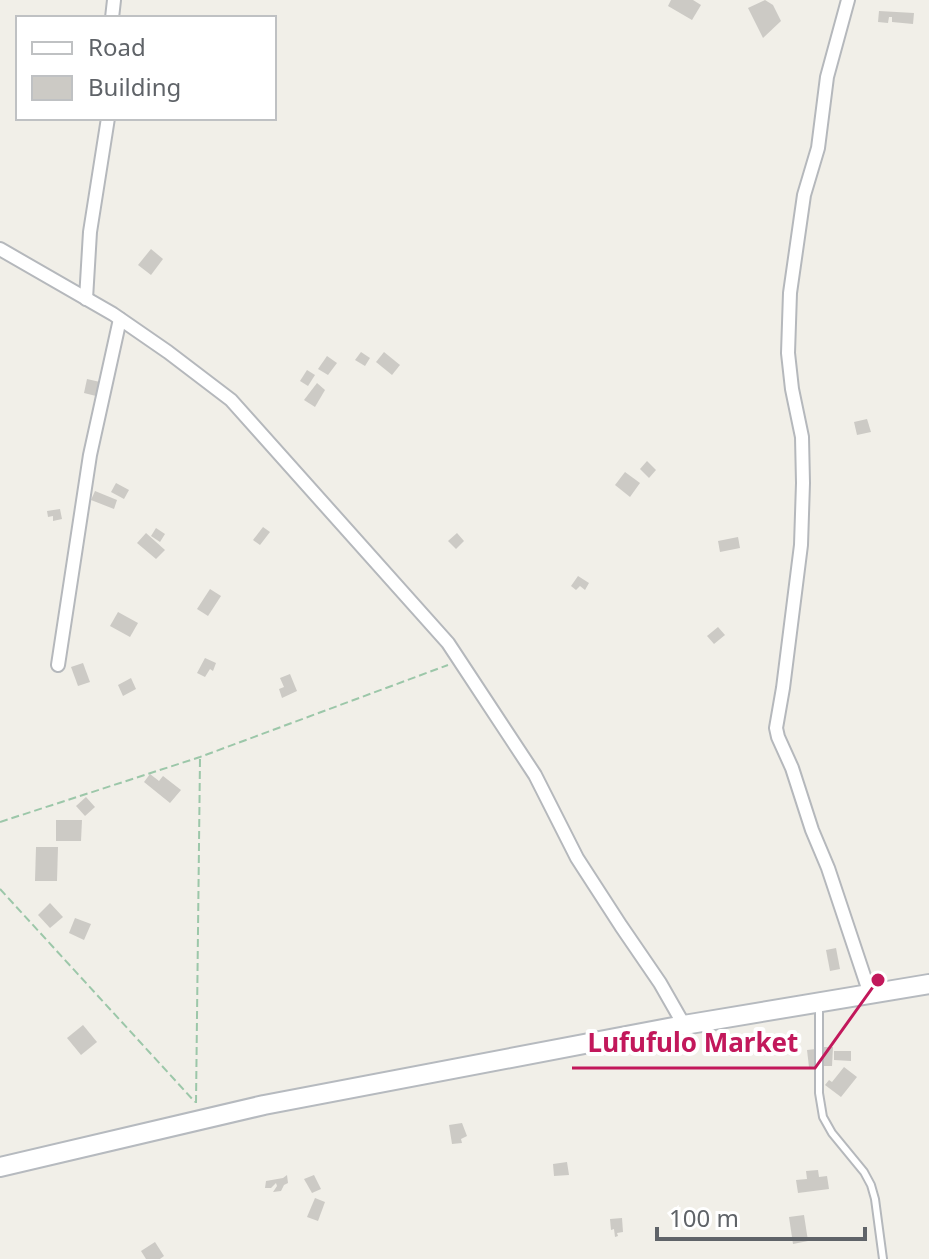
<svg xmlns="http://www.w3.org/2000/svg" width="929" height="1259" font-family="'Noto Sans',sans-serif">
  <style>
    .building { fill: #cccac5 }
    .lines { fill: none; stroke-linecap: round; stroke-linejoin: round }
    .lane-casing { stroke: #b5b8bc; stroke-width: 10 }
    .street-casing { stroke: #b5b8bc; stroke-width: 16 }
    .secondary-casing { stroke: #b6babf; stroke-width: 22 }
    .path { stroke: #9cc7a9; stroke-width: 2; stroke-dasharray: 8 4; stroke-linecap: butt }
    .lane { stroke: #fff; stroke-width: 6 }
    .street { stroke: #fff; stroke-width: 12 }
    .secondary { stroke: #fff; stroke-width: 18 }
    .leader { fill: none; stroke: #c2185b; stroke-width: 3 }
    .callout-dot { fill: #c2185b; stroke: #fff; stroke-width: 3 }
    .callout-label { font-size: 26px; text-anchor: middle; font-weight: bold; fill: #c2185b; stroke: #fff; stroke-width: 8; stroke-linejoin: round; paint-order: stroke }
  </style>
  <rect width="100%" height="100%" fill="#f1efe8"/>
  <g class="building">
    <polygon points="671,0 693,0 701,5 692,20 668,6"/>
    <polygon points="765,0 773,5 781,21 763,38 748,8"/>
    <polygon points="879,11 914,13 913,24 892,22 892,17 889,17 888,23 878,22"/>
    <polygon points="151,249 163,259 151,275 138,265"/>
    <polygon points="361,352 370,358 365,366 355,360"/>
    <polygon points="384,352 400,365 392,375 376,362"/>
    <polygon points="327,356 337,363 328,375 318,369"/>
    <polygon points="307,370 315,375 308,386 300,381"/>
    <polygon points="87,379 100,382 96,396 84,393"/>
    <polygon points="317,383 325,390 315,407 304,400"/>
    <polygon points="867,419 871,432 857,435 854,422"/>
    <polygon points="647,461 656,470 649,478 640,469"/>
    <polygon points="625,472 640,483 630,497 615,485"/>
    <polygon points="116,483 129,490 124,499 111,492"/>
    <polygon points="95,491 117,500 114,509 91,500"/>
    <polygon points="60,509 62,519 53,521 53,516 48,517 47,511"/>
    <polygon points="263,527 270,532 260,545 253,540"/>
    <polygon points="156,528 165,534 160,542 151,536"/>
    <polygon points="146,533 165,550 156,559 137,543"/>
    <polygon points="457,533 464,541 456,549 448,541"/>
    <polygon points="738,537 740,548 720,552 718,541"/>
    <polygon points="578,576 589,583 585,590 580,586 576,590 571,586"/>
    <polygon points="210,589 221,596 208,616 197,609"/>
    <polygon points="118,612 138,623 130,637 110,626"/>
    <polygon points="718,627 725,635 714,644 707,636"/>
    <polygon points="205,658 216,663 213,671 210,669 205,677 197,673"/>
    <polygon points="83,663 90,682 78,686 71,667"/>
    <polygon points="290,674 297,691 282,698 279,689 284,687 280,678"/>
    <polygon points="131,678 136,689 123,696 118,685"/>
    <polygon points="150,774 159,781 163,776 181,790 170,803 144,782"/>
    <polygon points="86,797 95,807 85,816 76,806"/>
    <polygon points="56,820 82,820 81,841 56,841"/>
    <polygon points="36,847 58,847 57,881 35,881"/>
    <polygon points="50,903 63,917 50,928 38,915"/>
    <polygon points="75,918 91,924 84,940 69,933"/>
    <polygon points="836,948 840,969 830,971 826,950"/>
    <polygon points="83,1025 97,1042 81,1055 67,1038"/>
    <polygon points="824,1047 833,1047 832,1066 824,1066"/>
    <polygon points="816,1049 817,1066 809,1067 807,1050"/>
    <polygon points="834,1051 851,1051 851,1061 834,1060"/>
    <polygon points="844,1067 857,1077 841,1097 825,1085 829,1080 832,1082"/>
    <polygon points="462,1123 467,1136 461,1139 462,1143 452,1144 449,1125"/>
    <polygon points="567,1162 569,1175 554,1176 553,1164"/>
    <polygon points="818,1170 819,1177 827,1176 829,1189 798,1193 796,1180 807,1179 806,1171"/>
    <polygon points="287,1175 288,1183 284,1185 281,1191 273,1192 277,1186 276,1183 271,1188 265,1188 266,1181 283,1178"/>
    <polygon points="314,1175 321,1189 312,1193 304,1179"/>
    <polygon points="315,1198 325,1202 318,1221 307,1217"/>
    <polygon points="804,1215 808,1241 793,1244 789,1217"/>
    <polygon points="622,1218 623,1232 617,1233 618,1236 615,1237 614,1229 611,1230 610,1219"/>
    <polygon points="155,1242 164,1256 160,1259 146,1259 141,1251"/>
  </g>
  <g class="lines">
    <defs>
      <polyline id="lane" points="819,1007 819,1093 823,1117 832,1133 864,1172 871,1185 875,1199 883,1259"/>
      <g id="street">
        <polyline points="848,0 827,77 818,148 804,195 790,293 788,353 792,389 802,437 803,483 801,545 783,688 776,728 778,737 792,768 812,830 828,868 870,994"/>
        <polyline points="112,18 114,0"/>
        <polyline points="0,249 113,314 168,352 231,400 448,643 535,775 577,858 621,926 660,983 684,1025"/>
        <polyline points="86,299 90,232 108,118"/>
        <polyline points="58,665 90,455 120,319"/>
      </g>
      <polyline id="secondary" points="0,1167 264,1105 684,1025 929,984"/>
    </defs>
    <use href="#lane" class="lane-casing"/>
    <use href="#street" class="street-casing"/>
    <use href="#secondary" class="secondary-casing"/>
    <g class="path">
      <polyline points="0,822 200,757 448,665"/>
      <polyline points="0,889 195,1102"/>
      <polyline points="196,1103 200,758"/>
    </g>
    <use href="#lane" class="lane"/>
    <use href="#street" class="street"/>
    <use href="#secondary" class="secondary"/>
  </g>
  <path class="leader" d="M878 980L815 1068H572"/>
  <circle class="callout-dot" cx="878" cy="980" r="8"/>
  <g class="callout-label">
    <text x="693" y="1052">Lufufulo Market</text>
  </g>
  <rect x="16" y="16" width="260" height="104" fill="#ffffff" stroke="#bfc1c3" stroke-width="2"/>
  <rect x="32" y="42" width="40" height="12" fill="#ffffff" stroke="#bfc1c3" stroke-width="2"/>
  <text x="88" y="56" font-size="24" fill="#5f6368">Road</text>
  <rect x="32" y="76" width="40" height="24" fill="#cccac5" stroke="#bfc1c3" stroke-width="2"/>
  <text x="88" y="96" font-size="24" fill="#5f6368">Building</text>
  <path d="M657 1227v12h208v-12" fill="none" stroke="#5f6368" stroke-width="4"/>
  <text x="669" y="1227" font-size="24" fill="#5f6368" stroke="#ffffff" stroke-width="6" paint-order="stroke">100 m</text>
</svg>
